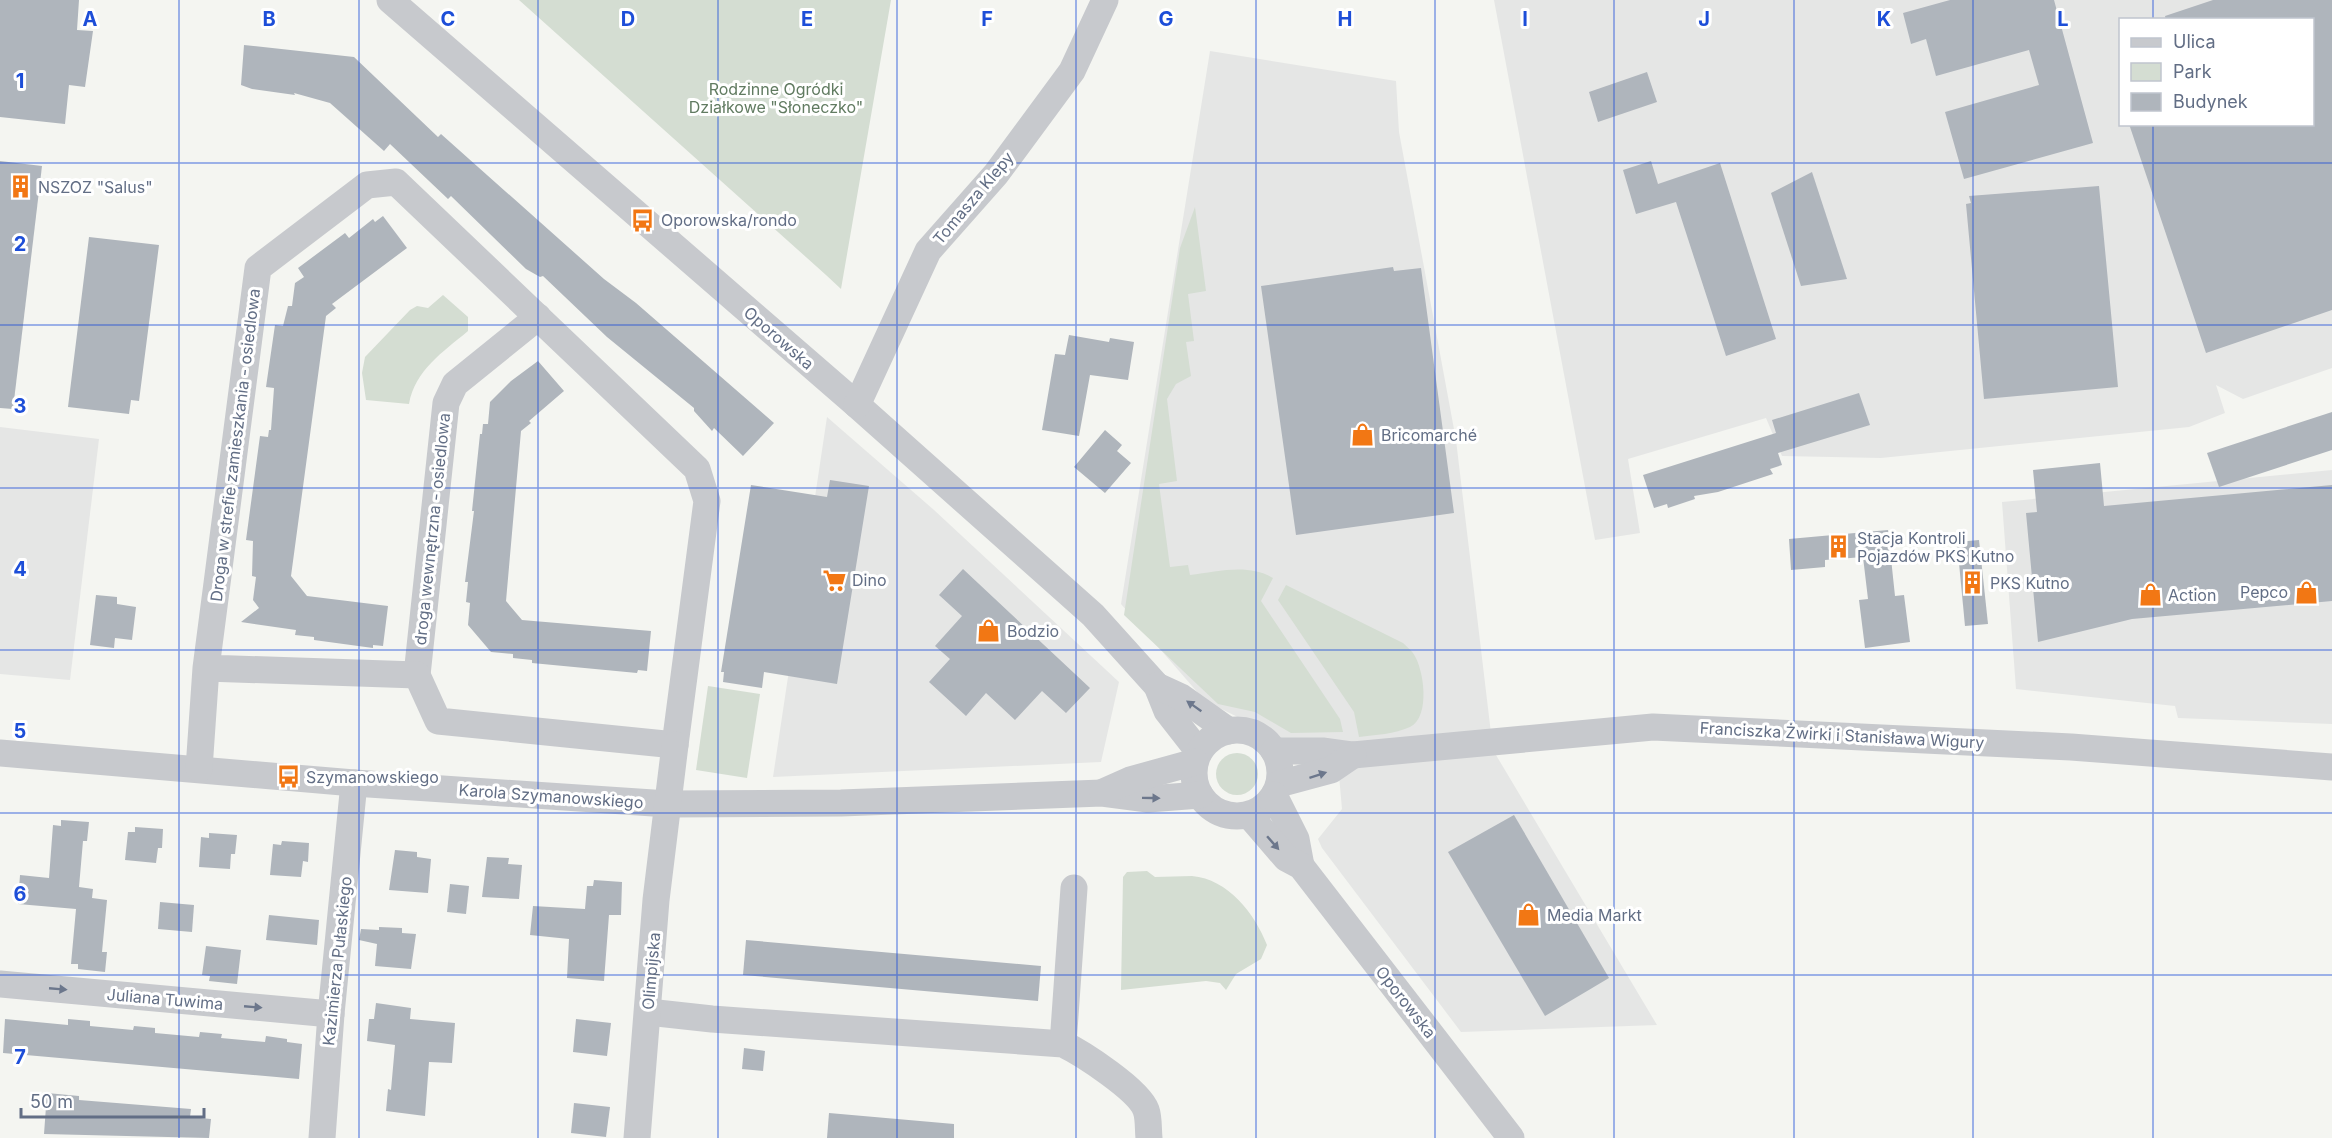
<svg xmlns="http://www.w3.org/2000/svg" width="2332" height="1138" font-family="Inter,sans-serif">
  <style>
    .built { fill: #e5e6e5; fill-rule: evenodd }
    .green { fill: #d4ddd2 }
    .building { fill: #afb5bc }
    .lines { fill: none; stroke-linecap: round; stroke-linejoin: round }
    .minor { stroke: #c7c9cd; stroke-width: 27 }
    .oneway { fill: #6c778c }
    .grid { fill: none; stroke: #1d4ed8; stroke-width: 1.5; stroke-opacity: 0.55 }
    .labels { text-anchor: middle; stroke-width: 6; stroke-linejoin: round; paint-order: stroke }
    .park-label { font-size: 16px; fill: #617b61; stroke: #fff }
    .poi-label { font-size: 16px; fill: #626e85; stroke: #fff; text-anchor: start }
    .street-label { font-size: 16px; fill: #626e85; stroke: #fff }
    .grid-label { font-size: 20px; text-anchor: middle; font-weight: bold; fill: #1d4ed8; stroke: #fff; stroke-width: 6; stroke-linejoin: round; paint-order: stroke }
  </style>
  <rect width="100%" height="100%" fill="#f4f5f1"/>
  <g class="built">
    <path d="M 1494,0 L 2332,0 L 2332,368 L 2243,399 L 2216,385 L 2225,413 L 2189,427 L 1881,458 L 1782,456 L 1766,418 L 1628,459 L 1640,533 L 1595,540 ZM 2120,20 L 2312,20 L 2312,124 L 2120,124 Z"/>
    <polygon points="1210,51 1396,81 1399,132 1456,440 1493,750 1657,1025 1461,1032 1322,848 1318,839 1342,809 1336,742 1287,741 1205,701 1121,604"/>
    <polygon points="827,417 934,510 1119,682 1101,762 773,777"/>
    <polygon points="0,427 99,439 70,680 0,674"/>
    <polygon points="2332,470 2332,724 2178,718 2175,706 2016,689 2002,502"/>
  </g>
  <g class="green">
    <polygon points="519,0 891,0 841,289 826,275"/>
    <path d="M 1195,207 L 1206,291 L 1188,294 L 1194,341 L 1186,342 L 1191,376 L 1176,384 L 1167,399 L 1177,481 L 1159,484 L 1170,567 L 1188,565 L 1190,575 C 1218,572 1247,563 1273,578 L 1261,601 L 1340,719 L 1343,732 L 1291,733 L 1255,712 L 1218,704 L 1124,615 L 1180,248 Z"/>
    <path d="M 443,295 L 468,317 L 468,331 C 443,352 415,370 409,404 L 366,400 L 362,373 L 365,357 L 410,310 L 417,306 L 428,308 Z"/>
    <path d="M 1286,585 L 1403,643 C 1406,646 1410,649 1413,653 C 1424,668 1431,717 1410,727 C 1395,734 1375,735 1359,737 L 1354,712 L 1278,600 Z"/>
    <polygon points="708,686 760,694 747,778 696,770"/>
    <circle cx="1237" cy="774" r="21"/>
    <path d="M 1147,871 L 1155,877 C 1167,877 1180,876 1192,876 C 1228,879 1255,914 1267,945 L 1261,959 L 1236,974 L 1226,990 L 1220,983 L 1206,981 L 1121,990 L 1123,877 L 1127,872 Z"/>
  </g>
  <g class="building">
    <polygon points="0,0 79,0 77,30 93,31 85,87 69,85 65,124 0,117"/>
    <polygon points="1950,0 2054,0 2093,143 1964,179 1945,112 2039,85 2029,50 1936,76 1926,39 1911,44 1903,13"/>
    <polygon points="2213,0 2332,0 2332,310 2206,353 2129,124 2313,124 2313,20 2166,20 2165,16"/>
    <polygon points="244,45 354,57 438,137 441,134 604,279 636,303 774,423 743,456 714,428 712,431 694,411 694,408 607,337 543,276 540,277 526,269 451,196 448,199 390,144 384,151 330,103 294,93 295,95 252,89 241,85"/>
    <polygon points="1647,72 1657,102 1598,122 1589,92"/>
    <polygon points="0,161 42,166 13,409 0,408"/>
    <polygon points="1651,161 1658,184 1720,163 1776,339 1726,356 1676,202 1636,214 1623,170"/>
    <polygon points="1812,172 1847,279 1801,286 1771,193"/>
    <polygon points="2099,186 2118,387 1984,399 1966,204 1971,203 1969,196"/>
    <polygon points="383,216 407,248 332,304 336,308 326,316 291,576 307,596 388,606 383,646 373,645 373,648 314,640 314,637 295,635 296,630 241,622 259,608 253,600 256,577 252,576 253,541 246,540 260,436 268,437 269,430 271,430 274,388 266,387 275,325 283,326 288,306 292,306 295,283 304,277 298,268 345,233 349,238 373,219 375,222"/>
    <polygon points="89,237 159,245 139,401 131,400 129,414 68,407"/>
    <polygon points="1393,267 1394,271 1421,268 1454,513 1296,535 1261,286"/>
    <polygon points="1069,335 1109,342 1110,338 1134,342 1128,380 1090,375 1079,436 1042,430 1055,354 1065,355"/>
    <polygon points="538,361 564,391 529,421 531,423 521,431 506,601 522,620 651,631 647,671 638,670 637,673 532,663 532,660 513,658 513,654 491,652 468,625 470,603 466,602 468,582 465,582 474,511 472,511 480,434 482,434 483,424 488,424 490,402 511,381"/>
    <polygon points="1859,393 1870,425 1778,453 1782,465 1770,469 1773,474 1718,492 1694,496 1695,499 1668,508 1667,504 1654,508 1643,475 1776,433 1772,420"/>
    <polygon points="2332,412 2332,450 2219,487 2207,453"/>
    <polygon points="1105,430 1122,445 1117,451 1131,463 1105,493 1074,467"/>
    <polygon points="2100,463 2104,506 2332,485 2332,601 2132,619 2038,642 2026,513 2037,512 2033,470"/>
    <polygon points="830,480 869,486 837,684 764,672 762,688 723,682 724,672 721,672 751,485 827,497"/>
    <polygon points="1888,530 1895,596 1904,595 1910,642 1865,648 1859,600 1868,599 1863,557 1825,560 1825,567 1791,570 1789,539"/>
    <polygon points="1979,540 1988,624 1965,626 1957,542"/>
    <polygon points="963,569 1090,688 1066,713 1042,691 1015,720 986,693 966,716 929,682 950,659 935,646 962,616 939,595"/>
    <polygon points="96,595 117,597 117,604 136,607 132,640 115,638 114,648 90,645"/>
    <polygon points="1514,815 1609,978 1545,1016 1448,852"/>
    <polygon points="61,820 89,822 87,841 83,841 79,887 93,889 92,898 107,900 102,952 107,952 105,972 78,969 78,964 71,964 76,909 18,904 20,875 49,878 53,825 61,826"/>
    <polygon points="135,827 163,829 162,848 158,848 156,863 125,860 128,832 135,832"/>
    <polygon points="209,833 237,835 235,854 231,854 230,869 199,867 201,837 209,838"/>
    <polygon points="282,841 309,843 308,862 303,861 301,877 270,875 273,844 281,845"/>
    <polygon points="395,850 417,852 417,857 431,859 428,893 389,890"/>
    <polygon points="487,857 509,858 508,864 522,865 519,899 482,897"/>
    <polygon points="594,880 622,882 621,915 609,915 604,981 567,978 569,939 530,935 533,906 585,909 587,886 593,886"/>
    <polygon points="450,884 469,886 466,914 447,912"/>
    <polygon points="160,902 194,905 192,932 158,929"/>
    <polygon points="269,915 319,920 317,945 266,940"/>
    <polygon points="379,927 402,928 402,933 416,934 411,969 375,966 377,944 359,940 361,929 379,930"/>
    <polygon points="746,940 1041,966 1038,1001 743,975"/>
    <polygon points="206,946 241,950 237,984 209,981 210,976 202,975"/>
    <polygon points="376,1003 411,1008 410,1019 455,1023 452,1063 429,1062 425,1116 386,1111 388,1089 391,1090 395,1045 367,1041 369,1019 374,1019"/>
    <polygon points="5,1019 68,1025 68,1019 90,1021 90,1026 133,1030 134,1026 155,1028 155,1033 199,1037 200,1032 222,1034 221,1038 265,1042 266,1036 287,1039 287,1042 302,1044 299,1079 3,1053"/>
    <polygon points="576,1019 611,1023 607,1056 573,1052"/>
    <polygon points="744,1048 765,1051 763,1071 742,1069"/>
    <polygon points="47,1093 79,1096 79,1100 191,1109 190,1117 211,1119 209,1138 44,1134"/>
    <polygon points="574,1103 610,1107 606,1137 571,1133"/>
    <polygon points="829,1113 954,1124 954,1138 827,1138"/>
  </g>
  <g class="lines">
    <g class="minor">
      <polyline points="390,0 857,405 1093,615 1157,686 1167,711 1199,752"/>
      <polyline points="857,405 928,251 996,174 1072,71 1105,0"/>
      <polyline points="417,675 446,403 455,384 538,317"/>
      <polyline points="1157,686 1181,697 1229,731"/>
      <circle cx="1237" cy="773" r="43"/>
      <polyline points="1274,751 1324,751 1353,755 1653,727 2071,747 2332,767"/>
      <polyline points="0,753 354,783 668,804 841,803 1102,793 1148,799 1200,795"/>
      <polyline points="199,769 206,668 258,268 367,185 396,182 697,469 707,501 675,745 438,721 417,675 206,668"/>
      <polyline points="1279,784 1331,770 1353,755"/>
      <polyline points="1103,792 1130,780 1195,762"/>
      <polyline points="1274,795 1296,839 1301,866"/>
      <polyline points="1249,815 1286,858 1301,866 1511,1138"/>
      <polyline points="0,984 331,1014"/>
      <path d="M 648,1012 L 712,1019 L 1063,1044 C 1082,1053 1139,1090 1146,1110 C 1149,1118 1148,1129 1149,1138"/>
      <polyline points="1063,1044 1074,888"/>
      <polyline points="322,1138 331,1014 354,783"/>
      <polyline points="637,1138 656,900 675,745"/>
    </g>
  </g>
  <defs><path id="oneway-solid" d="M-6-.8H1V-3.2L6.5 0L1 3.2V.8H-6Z" transform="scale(1.5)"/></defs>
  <g class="oneway">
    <use href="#oneway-solid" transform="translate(1194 706) rotate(-145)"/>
    <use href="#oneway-solid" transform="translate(1318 775) rotate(-18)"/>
    <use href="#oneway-solid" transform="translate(1151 798) rotate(1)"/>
    <use href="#oneway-solid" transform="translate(1273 843) rotate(49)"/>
    <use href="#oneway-solid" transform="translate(58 989) rotate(5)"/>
    <use href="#oneway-solid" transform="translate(253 1007) rotate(5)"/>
  </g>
  <path class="grid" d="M 179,0 L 179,1138M 359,0 L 359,1138M 538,0 L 538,1138M 718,0 L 718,1138M 897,0 L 897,1138M 1076,0 L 1076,1138M 1256,0 L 1256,1138M 1435,0 L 1435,1138M 1614,0 L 1614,1138M 1794,0 L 1794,1138M 1973,0 L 1973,1138M 2153,0 L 2153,20M 2153,124 L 2153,1138M 0,163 L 2332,163M 0,325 L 2332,325M 0,488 L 2332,488M 0,650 L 2332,650M 0,813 L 2332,813M 0,975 L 2332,975"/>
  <defs>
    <symbol id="building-bare" viewBox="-9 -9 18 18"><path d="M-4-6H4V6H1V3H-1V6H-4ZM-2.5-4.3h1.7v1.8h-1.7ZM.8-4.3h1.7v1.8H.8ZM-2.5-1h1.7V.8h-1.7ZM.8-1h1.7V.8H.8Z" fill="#f27714" stroke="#fff" stroke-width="2.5" paint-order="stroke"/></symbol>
    <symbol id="bus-bare" viewBox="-9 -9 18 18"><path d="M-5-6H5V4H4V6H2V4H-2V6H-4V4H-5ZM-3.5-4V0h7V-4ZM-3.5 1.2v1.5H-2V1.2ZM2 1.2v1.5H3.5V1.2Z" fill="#f27714" stroke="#fff" stroke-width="2.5" paint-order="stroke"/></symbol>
    <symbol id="shop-bare" viewBox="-9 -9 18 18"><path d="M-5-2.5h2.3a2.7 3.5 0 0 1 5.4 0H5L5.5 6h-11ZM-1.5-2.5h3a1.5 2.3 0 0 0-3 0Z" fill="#f27714" stroke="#fff" stroke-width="2.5" paint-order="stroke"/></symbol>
    <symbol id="supermarket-bare" viewBox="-9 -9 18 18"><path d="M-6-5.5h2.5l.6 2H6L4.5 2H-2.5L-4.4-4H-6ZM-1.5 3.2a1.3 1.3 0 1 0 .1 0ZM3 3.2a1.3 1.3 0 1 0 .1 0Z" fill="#f27714" stroke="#fff" stroke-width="2.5" paint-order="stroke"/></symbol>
  </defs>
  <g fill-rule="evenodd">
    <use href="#building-bare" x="4" y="170" width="33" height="33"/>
    <use href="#bus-bare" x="626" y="204" width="33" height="33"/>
    <use href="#shop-bare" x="1346" y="418" width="33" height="33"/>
    <use href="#building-bare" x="1822" y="530" width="33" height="33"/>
    <use href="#supermarket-bare" x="818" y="564" width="33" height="33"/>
    <use href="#building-bare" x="1956" y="566" width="33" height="33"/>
    <use href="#shop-bare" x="2290" y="576" width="33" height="33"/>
    <use href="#shop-bare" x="2134" y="578" width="33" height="33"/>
    <use href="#shop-bare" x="972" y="614" width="33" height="33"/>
    <use href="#bus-bare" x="272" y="760" width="33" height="33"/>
    <use href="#shop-bare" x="1512" y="898" width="33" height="33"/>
  </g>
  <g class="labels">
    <g class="park-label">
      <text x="776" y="95">Rodzinne Ogródki<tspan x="776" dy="18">Działkowe "Słoneczko"</tspan></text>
    </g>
    <g class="poi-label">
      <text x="38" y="193">NSZOZ "Salus"</text>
      <text x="661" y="226">Oporowska/rondo</text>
      <text x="1381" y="441">Bricomarché</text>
      <text x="1857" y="544">Stacja Kontroli<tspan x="1857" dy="18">Pojazdów PKS Kutno</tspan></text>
      <text x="852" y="586">Dino</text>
      <text x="1990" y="589">PKS Kutno</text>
      <text x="2288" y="598" text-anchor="end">Pepco</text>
      <text x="2168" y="601">Action</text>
      <text x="1007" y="637">Bodzio</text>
      <text x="306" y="783">Szymanowskiego</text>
      <text x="1547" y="921">Media Markt</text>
    </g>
    <g class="street-label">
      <text transform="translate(973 198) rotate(-50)" y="6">Tomasza Klepy</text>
      <text transform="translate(779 338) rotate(41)" y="6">Oporowska</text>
      <text transform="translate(235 445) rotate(-83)" y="6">Droga w strefie zamieszkania - osiedlowa</text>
      <text transform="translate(432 529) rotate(-84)" y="6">droga wewnętrzna - osiedlowa</text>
      <text transform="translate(1842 735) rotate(3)" y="6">Franciszka Żwirki i Stanisława Wigury</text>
      <text transform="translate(551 796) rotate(4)" y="6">Karola Szymanowskiego</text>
      <text transform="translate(337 961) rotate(-84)" y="6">Kazimierza Pułaskiego</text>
      <text transform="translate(651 971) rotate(-85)" y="6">Olimpijska</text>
      <text transform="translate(165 999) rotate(5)" y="6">Juliana Tuwima</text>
      <text transform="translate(1406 1002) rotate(52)" y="6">Oporowska</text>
    </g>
  </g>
  <g class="grid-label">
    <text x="90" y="26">A</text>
    <text x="269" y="26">B</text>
    <text x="448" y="26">C</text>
    <text x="628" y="26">D</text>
    <text x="807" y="26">E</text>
    <text x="987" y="26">F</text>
    <text x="1166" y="26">G</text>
    <text x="1345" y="26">H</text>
    <text x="1525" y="26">I</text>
    <text x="1704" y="26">J</text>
    <text x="1884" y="26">K</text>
    <text x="2063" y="26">L</text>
    <text x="20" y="88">1</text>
    <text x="20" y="251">2</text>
    <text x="20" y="413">3</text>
    <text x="20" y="576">4</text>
    <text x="20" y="738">5</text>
    <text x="20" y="901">6</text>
    <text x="20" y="1064">7</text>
  </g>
  <rect x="2119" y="18" width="195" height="108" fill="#ffffff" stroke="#c0c5ce" stroke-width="1.5"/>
  <rect x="2131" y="38" width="30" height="9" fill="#c7c9cd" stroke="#c0c5ce" stroke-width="1.5"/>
  <text x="2173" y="48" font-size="18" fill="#626e85">Ulica</text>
  <rect x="2131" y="63" width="30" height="18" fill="#d4ddd2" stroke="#c0c5ce" stroke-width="1.5"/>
  <text x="2173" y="78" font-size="18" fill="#626e85">Park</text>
  <rect x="2131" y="93" width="30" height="18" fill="#afb5bc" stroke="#c0c5ce" stroke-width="1.5"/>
  <text x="2173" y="108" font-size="18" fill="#626e85">Budynek</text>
  <path d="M21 1108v9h183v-9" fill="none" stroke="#626e85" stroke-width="3"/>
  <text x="30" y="1108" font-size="18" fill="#626e85" stroke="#ffffff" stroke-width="4.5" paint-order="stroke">50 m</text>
</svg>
